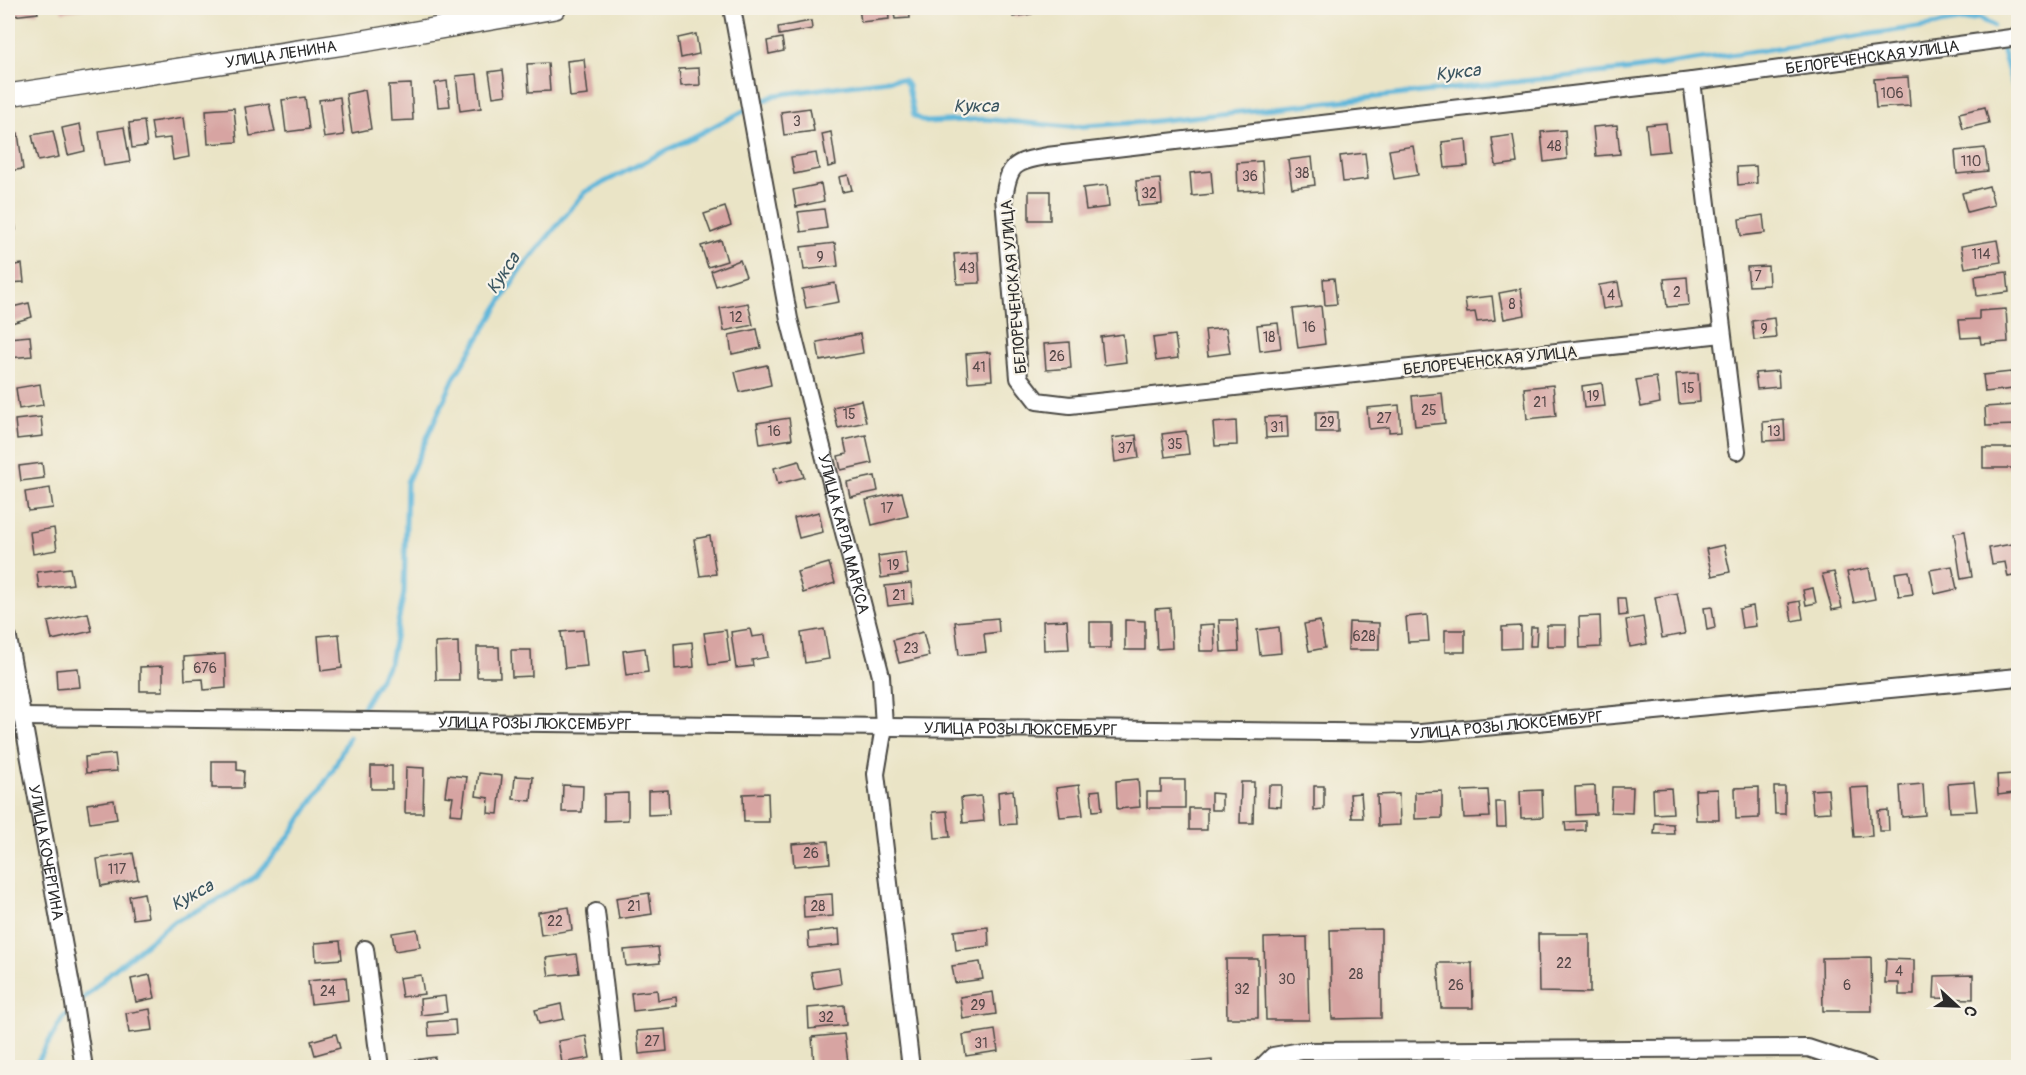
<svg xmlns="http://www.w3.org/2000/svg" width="2026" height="1075" font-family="Pangolin,sans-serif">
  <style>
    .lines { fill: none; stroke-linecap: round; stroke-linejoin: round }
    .stream { stroke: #5db6da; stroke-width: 5 }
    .building { fill: #d7a4a2 }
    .minor-casing { stroke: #484742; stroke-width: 20 }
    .tertiary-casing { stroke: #484742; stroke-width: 24 }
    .minor { stroke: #fff; stroke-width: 16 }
    .tertiary { stroke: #fff; stroke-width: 21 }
    .labels { text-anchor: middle; stroke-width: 4.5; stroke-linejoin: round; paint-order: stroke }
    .number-label { font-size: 14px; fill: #564949 }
    .street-label { font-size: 16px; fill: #2b2b2b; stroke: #f7f3e8 }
    .water-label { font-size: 18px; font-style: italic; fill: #3a5560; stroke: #f7f3e8 }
  </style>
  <rect width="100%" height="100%" fill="#f7f3e8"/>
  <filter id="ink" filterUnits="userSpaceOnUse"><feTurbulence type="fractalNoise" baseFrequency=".0167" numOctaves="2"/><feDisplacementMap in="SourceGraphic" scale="12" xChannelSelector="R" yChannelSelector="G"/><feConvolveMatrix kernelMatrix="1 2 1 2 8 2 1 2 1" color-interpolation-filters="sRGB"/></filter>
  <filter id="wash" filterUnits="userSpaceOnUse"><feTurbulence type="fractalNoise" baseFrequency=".008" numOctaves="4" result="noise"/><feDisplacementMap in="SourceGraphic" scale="24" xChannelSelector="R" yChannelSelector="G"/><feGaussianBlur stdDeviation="1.35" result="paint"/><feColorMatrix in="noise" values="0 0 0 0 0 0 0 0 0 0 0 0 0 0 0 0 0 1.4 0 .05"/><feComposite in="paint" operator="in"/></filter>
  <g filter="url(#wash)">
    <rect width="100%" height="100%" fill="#eae4c6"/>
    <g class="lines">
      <g class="stream">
        <polyline points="2002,48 2018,104"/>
        <polyline points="360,712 390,662 404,593 407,482 454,378 521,269 585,192 775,95 895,79 904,80 908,86 914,116 926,122 985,119 1069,127 1146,122 1634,69 1979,18 1993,26"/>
        <polyline points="79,1003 111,972 173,922 216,901 255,877 288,838 333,770 349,737"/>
        <polyline points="34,1068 62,1019 72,1009"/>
      </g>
    </g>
    <g id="blocks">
      <g class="building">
        <polygon points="11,8 37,8 38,13 12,16"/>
        <polygon points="61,8 84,8 84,9 62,12"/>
        <polygon points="859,8 888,8 889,19 861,22"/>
        <polygon points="893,8 909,8 910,18 895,19"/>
        <polygon points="926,8 949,8 950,12 928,16"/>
        <polygon points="1011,8 1031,8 1032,14 1013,17"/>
        <polygon points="811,21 812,29 779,35 778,27"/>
        <polygon points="696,34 699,54 681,58 678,38"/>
        <polygon points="782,38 784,51 769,54 767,41"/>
        <polygon points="584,59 588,95 570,97 567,61"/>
        <polygon points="548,63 550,91 529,92 527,64"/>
        <polygon points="699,68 700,85 681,86 679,69"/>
        <polygon points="503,70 506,95 493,97 489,72"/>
        <polygon points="477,74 481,108 460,111 456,76"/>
        <polygon points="1908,77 1910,106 1876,108 1874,79"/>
        <polygon points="447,81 450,106 438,107 435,83"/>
        <polygon points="411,84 413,120 391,121 389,85"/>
        <polygon points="365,90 371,129 352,133 346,94"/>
        <polygon points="305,97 309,129 286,132 282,100"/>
        <polygon points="340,97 344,135 324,138 319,100"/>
        <polygon points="269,103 275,132 250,136 245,107"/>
        <polygon points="1985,107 1989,123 1963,129 1959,113"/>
        <polygon points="234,108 237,142 208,144 206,110"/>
        <polygon points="810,108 814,131 784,135 781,112"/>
        <polygon points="184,117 189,157 173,160 170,138 154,140 151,122"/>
        <polygon points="144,121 147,146 132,148 129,123"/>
        <polygon points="1666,123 1669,151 1649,153 1646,125"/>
        <polygon points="80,124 85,151 68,155 62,128"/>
        <polygon points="1617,125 1620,154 1596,156 1593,127"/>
        <polygon points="124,127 130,162 104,166 99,131"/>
        <polygon points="1565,130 1567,159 1544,162 1541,132"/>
        <polygon points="53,131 59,157 38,161 32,135"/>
        <polygon points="831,132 836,165 828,167 822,134"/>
        <polygon points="18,133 23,169 8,171 8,134"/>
        <polygon points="1513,135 1517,163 1496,166 1492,138"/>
        <polygon points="1466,139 1468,166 1445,168 1442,142"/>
        <polygon points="1413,146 1418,175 1394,179 1389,150"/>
        <polygon points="1985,148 1988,171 1957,174 1955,151"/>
        <polygon points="816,153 819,169 794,174 791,157"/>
        <polygon points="1365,153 1368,179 1343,182 1340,156"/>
        <polygon points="1312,157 1315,185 1292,188 1288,160"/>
        <polygon points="1262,161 1264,190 1238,191 1237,163"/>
        <polygon points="1756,166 1757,183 1738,185 1737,167"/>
        <polygon points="1211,171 1213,194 1192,196 1190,173"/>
        <polygon points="848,175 852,190 842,192 839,177"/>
        <polygon points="1160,179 1162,204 1138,206 1136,181"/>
        <polygon points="821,184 824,201 796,207 793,190"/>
        <polygon points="1107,185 1109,207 1086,210 1083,188"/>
        <polygon points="1989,186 1994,205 1967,212 1962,193"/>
        <rect x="1029" y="191" width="21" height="29"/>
        <polygon points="13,207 16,230 8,232 8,208"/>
        <polygon points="725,207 731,225 711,233 704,214"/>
        <polygon points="824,209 827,228 801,232 798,212"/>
        <polygon points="1763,215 1765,233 1741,236 1739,219"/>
        <polygon points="721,240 727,261 708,267 701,246"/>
        <polygon points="1997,240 2001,262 1965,268 1961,246"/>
        <polygon points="835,243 838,266 804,270 801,247"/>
        <polygon points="978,252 980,283 957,284 954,254"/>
        <polygon points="740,260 746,276 716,286 711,271"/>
        <polygon points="22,264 24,282 8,283 8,266"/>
        <polygon points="1768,266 1769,285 1749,286 1747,267"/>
        <polygon points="2007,272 2009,292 1977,296 1975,276"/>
        <polygon points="1687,277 1689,305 1667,307 1664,279"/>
        <polygon points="1334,278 1337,304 1325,305 1323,279"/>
        <polygon points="1618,282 1622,306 1603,309 1599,285"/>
        <polygon points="835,283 839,302 806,308 802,289"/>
        <polygon points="1521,289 1525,315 1504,319 1499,293"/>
        <polygon points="1492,296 1495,320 1477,322 1475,312 1467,313 1465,299"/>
        <polygon points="29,303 32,317 8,324 8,308"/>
        <polygon points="748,303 753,325 724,331 720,308"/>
        <polygon points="1321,306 1325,344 1298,348 1293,309"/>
        <polygon points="2006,309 2008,342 1981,344 1980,337 1961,338 1959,320 1979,319 1979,311"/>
        <polygon points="1774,318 1776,338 1754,340 1752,321"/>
        <polygon points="1278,323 1281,348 1260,351 1257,325"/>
        <polygon points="1226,328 1230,353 1208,356 1205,330"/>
        <polygon points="757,329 761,348 732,354 729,335"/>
        <polygon points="860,334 863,353 820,361 817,342"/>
        <polygon points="1123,334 1126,362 1104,365 1101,337"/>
        <polygon points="1175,335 1178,358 1156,361 1153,338"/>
        <polygon points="30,336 32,356 8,358 8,338"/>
        <polygon points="1069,342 1071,368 1046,370 1044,344"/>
        <polygon points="990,352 992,380 968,382 966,354"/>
        <polygon points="767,365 771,385 740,392 735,372"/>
        <polygon points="1778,371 1779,387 1757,389 1755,373"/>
        <polygon points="2011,372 2013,389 1985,392 1983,375"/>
        <polygon points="1698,373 1700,402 1679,404 1676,374"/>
        <polygon points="1656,377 1660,403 1641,407 1636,380"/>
        <polygon points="1602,383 1605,406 1584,408 1582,386"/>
        <polygon points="40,384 43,405 19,409 16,388"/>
        <polygon points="1553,385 1556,416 1527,419 1524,388"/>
        <polygon points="1442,393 1445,423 1415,426 1412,396"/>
        <polygon points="861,400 866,422 838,428 833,407"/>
        <polygon points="1399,405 1401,431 1389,432 1389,427 1369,429 1367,408"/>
        <polygon points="2015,405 2016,425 1986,426 1985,407"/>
        <rect x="1316" y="412" width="22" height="20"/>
        <polygon points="1287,416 1288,437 1266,438 1265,417"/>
        <polygon points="41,417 43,436 17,439 15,420"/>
        <polygon points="789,418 792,439 760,444 757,423"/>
        <polygon points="1784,420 1785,440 1764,441 1763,422"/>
        <polygon points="1236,421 1237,445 1215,446 1213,423"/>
        <polygon points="1186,431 1189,454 1165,457 1162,434"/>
        <polygon points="866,435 872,463 841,470 838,456 847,454 844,440"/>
        <polygon points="1136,435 1139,458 1115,462 1112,438"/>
        <rect x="1983" y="448" width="33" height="20"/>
        <polygon points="799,461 804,477 778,484 774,468"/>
        <polygon points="42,463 44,478 21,481 19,466"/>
        <polygon points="875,476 878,491 850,497 847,482"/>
        <polygon points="50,488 53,508 28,511 25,492"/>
        <polygon points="902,492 908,516 872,525 866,500"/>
        <polygon points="819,512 823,532 799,538 794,518"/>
        <polygon points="54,528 57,550 33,554 30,532"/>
        <polygon points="1965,531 1972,577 1961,579 1954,533"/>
        <polygon points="710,536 716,574 700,576 694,539"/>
        <polygon points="2018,543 2018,575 2008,577 2005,562 1992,564 1989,548"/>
        <polygon points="1724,545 1730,572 1712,576 1706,549"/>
        <polygon points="905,552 908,574 881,578 878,556"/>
        <polygon points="829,563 835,583 803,593 797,572"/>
        <polygon points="1952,566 1957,589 1935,594 1930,570"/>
        <polygon points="70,568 73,584 39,589 37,572"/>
        <polygon points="1869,568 1875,599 1854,603 1847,572"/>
        <polygon points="1909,571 1913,594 1899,596 1895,573"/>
        <polygon points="1834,572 1842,608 1832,610 1822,574"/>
        <polygon points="911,583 913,603 888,606 885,586"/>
        <polygon points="1813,588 1816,603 1806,605 1803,590"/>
        <polygon points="1677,593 1685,634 1662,638 1655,597"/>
        <polygon points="1618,598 1625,598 1627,615 1619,616"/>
        <polygon points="1800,601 1803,619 1792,621 1789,603"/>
        <polygon points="1753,606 1756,626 1742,628 1739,609"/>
        <polygon points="1712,607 1715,628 1707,630 1704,608"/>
        <polygon points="1170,608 1172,648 1157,649 1155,609"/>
        <polygon points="88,613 92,631 52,640 48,622"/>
        <polygon points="1427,615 1429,641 1408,642 1406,617"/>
        <polygon points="1600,616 1601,647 1580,648 1579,617"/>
        <polygon points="1643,617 1647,644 1630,647 1626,620"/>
        <polygon points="998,618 999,632 984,634 986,652 959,655 955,622"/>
        <polygon points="1067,620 1069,649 1044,650 1043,621"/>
        <polygon points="1125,620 1145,621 1145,650 1125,650"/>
        <polygon points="1219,620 1237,620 1239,651 1221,652"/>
        <polygon points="1320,621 1325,648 1309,651 1304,624"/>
        <rect x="1090" y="622" width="21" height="26"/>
        <polygon points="1349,622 1379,623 1379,650 1348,650"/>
        <polygon points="1214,624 1215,651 1200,651 1199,625"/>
        <rect x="1547" y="625" width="19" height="21"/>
        <polygon points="1521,626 1521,648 1502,649 1502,627"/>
        <polygon points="1279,627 1281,653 1260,655 1257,630"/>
        <polygon points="1531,627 1537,627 1536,646 1530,646"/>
        <polygon points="750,629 752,637 765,635 768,657 752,660 753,666 736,668 731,632"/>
        <polygon points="824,629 829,659 805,663 801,633"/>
        <polygon points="583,630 587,666 565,668 561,632"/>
        <polygon points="726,630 730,662 709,665 704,633"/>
        <rect x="1445" y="630" width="20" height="22"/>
        <polygon points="923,632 929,656 899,663 893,640"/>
        <polygon points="339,634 342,668 321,671 318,636"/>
        <polygon points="458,642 459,680 436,680 435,643"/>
        <polygon points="692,642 694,667 675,669 674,644"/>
        <polygon points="477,647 499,647 500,677 477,677"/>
        <polygon points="645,648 648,672 626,675 623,651"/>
        <polygon points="511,650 531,650 532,676 512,677"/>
        <polygon points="225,654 226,688 204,690 203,679 185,680 184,657"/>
        <polygon points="163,666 163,691 140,691 140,667"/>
        <polygon points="78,668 80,687 57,689 56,670"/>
        <polygon points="115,754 117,771 86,773 85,757"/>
        <polygon points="212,761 237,761 237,770 244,771 243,788 212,788"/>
        <rect x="371" y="766" width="21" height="23"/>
        <polygon points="406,767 424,768 423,813 405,813"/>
        <polygon points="479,773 502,776 498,814 488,813 489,798 476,796"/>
        <polygon points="2013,774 2014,793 1998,795 1997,775"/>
        <polygon points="448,775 467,777 462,815 450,814 453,797 445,796"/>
        <polygon points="515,776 533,777 531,801 513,799"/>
        <polygon points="1138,779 1140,807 1117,809 1116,781"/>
        <polygon points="1161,780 1185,780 1185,808 1147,808 1147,792 1161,792"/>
        <polygon points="1241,782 1254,782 1253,823 1240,823"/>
        <polygon points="1974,782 1977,811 1950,812 1948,784"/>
        <polygon points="1923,784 1925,815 1902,817 1900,786"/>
        <polygon points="563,785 583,786 582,812 562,812"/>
        <polygon points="1079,785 1083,815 1060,817 1056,788"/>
        <polygon points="1269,785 1282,785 1281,807 1268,806"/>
        <polygon points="1314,786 1324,786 1324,809 1314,810"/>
        <polygon points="1595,786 1596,814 1576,815 1575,787"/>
        <polygon points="1612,787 1633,787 1632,813 1611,812"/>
        <polygon points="1759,787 1759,818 1736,819 1735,788"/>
        <polygon points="1774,787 1785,787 1785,814 1775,814"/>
        <polygon points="1869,787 1872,836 1854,837 1850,788"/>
        <polygon points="1671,788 1673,813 1654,814 1653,789"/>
        <polygon points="1718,789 1719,820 1696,820 1695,790"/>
        <polygon points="1828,789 1830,812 1813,813 1811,790"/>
        <polygon points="668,790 669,814 648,815 648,791"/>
        <polygon points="1013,790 1016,824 1000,825 998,792"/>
        <polygon points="1100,790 1102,810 1093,811 1091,791"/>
        <polygon points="1488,790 1490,817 1464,818 1462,791"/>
        <polygon points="1542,790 1543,817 1521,818 1520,791"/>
        <polygon points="1442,791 1442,818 1415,819 1415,792"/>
        <polygon points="628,793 628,820 604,821 604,794"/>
        <polygon points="768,793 769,822 744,822 743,794"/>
        <polygon points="1211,793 1222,794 1222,810 1211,810"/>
        <polygon points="1361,793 1363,818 1352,818 1350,794"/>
        <polygon points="1399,794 1400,825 1378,826 1377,795"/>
        <polygon points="981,796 984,821 963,823 961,798"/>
        <polygon points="114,800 117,819 90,823 87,804"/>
        <polygon points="1496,802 1505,802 1506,827 1497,827"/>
        <rect x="1189" y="808" width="18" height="22"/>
        <polygon points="1888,810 1889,831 1879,831 1878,811"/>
        <polygon points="947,811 950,837 935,838 933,812"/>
        <polygon points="1585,821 1585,830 1566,831 1565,822"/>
        <polygon points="1655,823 1673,824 1674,834 1654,834"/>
        <polygon points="828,841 830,863 794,866 792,844"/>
        <polygon points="133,853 138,879 101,886 97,859"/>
        <polygon points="144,893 148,917 133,919 129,896"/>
        <polygon points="649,893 652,914 619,919 616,898"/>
        <polygon points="832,894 833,916 804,918 803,896"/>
        <polygon points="569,907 572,930 541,935 538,912"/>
        <polygon points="988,927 989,946 956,950 954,931"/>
        <polygon points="417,929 420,947 395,951 392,933"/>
        <polygon points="839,929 840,945 809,948 808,932"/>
        <polygon points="1381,929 1381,1018 1332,1019 1330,930"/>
        <polygon points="1538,934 1590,934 1590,993 1539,992"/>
        <polygon points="1307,937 1309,1020 1266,1020 1264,938"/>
        <polygon points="340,941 342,959 316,961 315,943"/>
        <polygon points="658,947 660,963 626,966 624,950"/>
        <polygon points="576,954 579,973 549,976 546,958"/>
        <polygon points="1871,957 1872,1011 1823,1011 1822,958"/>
        <polygon points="1226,959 1258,959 1258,1018 1227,1018"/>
        <polygon points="1886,959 1914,960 1914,995 1899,995 1899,983 1885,983"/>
        <polygon points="980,962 983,979 955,983 952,966"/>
        <polygon points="1438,963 1472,963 1473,1008 1441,1008"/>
        <polygon points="839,968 841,984 814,989 811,972"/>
        <polygon points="150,975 155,998 136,1002 131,979"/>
        <polygon points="421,975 424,994 402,997 399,978"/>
        <polygon points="1973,975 1973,999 1934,998 1935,976"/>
        <polygon points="346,977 348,1000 311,1004 308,981"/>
        <polygon points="657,990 658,1000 676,997 677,1006 633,1011 631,993"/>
        <polygon points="993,992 996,1014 963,1019 960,997"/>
        <polygon points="445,996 447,1012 421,1015 420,999"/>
        <polygon points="561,1004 564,1019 539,1024 535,1010"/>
        <polygon points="844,1005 846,1025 809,1029 808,1008"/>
        <polygon points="150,1009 153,1030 129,1033 126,1013"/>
        <polygon points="455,1020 456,1034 429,1036 428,1022"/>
        <polygon points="665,1029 667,1051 639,1054 637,1031"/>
        <polygon points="995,1030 998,1051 966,1056 963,1035"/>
        <polygon points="336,1034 340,1048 315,1055 311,1041"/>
        <polygon points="844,1034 848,1062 814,1065 812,1037"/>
        <polygon points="586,1036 590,1058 562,1063 558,1041"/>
        <polygon points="435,1057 436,1068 408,1068 407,1061"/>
        <polygon points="1212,1060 1212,1068 1151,1068 1151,1066"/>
      </g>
    </g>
  </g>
  <g filter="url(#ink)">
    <use href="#blocks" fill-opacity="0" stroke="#484742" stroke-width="1.5"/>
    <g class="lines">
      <defs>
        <g id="minor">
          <path id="s1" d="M 732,8 L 789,319 L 881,676 L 884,727 L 876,774 L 911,1068"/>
          <polyline points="1692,81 1737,451"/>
          <path id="s2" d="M 1722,334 L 1070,405 L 1037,401 L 1019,378 L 1004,198 C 1009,164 1014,162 1047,156 L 1692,81 L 2018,37"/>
          <path id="s3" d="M 8,638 L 72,991 L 84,1068"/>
          <path id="s4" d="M 21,717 L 1421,733 L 2018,677"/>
          <polyline points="596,912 614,1068"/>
          <polyline points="365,949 380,1068"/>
          <polyline points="1261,1068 1273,1056 1301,1051 1808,1048 1869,1068"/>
        </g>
        <g id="tertiary">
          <path id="s5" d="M 8,95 L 364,41 L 555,8"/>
        </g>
      </defs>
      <use href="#minor" class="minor-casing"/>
      <use href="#tertiary" class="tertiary-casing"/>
      <use href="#minor" class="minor"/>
      <use href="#tertiary" class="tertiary"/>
    </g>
  </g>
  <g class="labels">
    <g class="number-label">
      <text x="1892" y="98">106</text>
      <text x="797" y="126">3</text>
      <text x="1554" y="151">48</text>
      <text x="1971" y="166">110</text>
      <text x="1302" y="178">38</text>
      <text x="1250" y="181">36</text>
      <text x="1149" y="198">32</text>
      <text x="1981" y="259">114</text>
      <text x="820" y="262">9</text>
      <text x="967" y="273">43</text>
      <text x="1758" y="281">7</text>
      <text x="1677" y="297">2</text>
      <text x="1611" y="300">4</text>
      <text x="1512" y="309">8</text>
      <text x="736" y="322">12</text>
      <text x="1309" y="332">16</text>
      <text x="1764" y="334">9</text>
      <text x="1269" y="342">18</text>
      <text x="1057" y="361">26</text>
      <text x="979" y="372">41</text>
      <text x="1688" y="393">15</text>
      <text x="1593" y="401">19</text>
      <text x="1540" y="407">21</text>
      <text x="1429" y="415">25</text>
      <text x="849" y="419">15</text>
      <text x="1384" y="423">27</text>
      <text x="1327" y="427">29</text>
      <text x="1277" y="432">31</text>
      <text x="774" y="436">16</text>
      <text x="1774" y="436">13</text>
      <text x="1175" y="449">35</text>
      <text x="1125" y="453">37</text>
      <text x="887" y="513">17</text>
      <text x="893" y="570">19</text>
      <text x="899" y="600">21</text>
      <text x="1364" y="641">628</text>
      <text x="911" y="653">23</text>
      <text x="205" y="673">676</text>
      <text x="811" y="858">26</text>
      <text x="117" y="874">117</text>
      <text x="634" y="911">21</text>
      <text x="818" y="911">28</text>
      <text x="555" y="926">22</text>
      <text x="1564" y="968">22</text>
      <text x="1899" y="976">4</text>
      <text x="1356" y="979">28</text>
      <text x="1287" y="984">30</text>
      <text x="1456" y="990">26</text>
      <text x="1847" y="990">6</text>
      <text x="1242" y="994">32</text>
      <text x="328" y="996">24</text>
      <text x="978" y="1010">29</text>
      <text x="826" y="1022">32</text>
      <text x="652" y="1046">27</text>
      <text x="981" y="1048">31</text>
    </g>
    <g class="street-label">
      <text dy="6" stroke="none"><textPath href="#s5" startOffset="276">УЛИЦА ЛЕНИНА</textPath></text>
      <text dy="6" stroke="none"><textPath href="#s2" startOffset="1798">БЕЛОРЕЧЕНСКАЯ УЛИЦА</textPath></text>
      <text transform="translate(1013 287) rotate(-95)" y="6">БЕЛОРЕЧЕНСКАЯ УЛИЦА</text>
      <text transform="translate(1490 360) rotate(-6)" y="6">БЕЛОРЕЧЕНСКАЯ УЛИЦА</text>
      <text dy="6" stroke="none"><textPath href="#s1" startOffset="538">УЛИЦА КАРЛА МАРКСА</textPath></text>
      <text dy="6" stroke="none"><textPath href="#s4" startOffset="514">УЛИЦА РОЗЫ ЛЮКСЕМБУРГ</textPath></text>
      <text dy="6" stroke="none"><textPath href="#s4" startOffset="1486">УЛИЦА РОЗЫ ЛЮКСЕМБУРГ</textPath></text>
      <text dy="6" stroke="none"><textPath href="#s4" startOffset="1000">УЛИЦА РОЗЫ ЛЮКСЕМБУРГ</textPath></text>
      <text dy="6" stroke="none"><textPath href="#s3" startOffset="218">УЛИЦА КОЧЕРГИНА</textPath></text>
    </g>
    <g class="water-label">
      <text transform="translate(1458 72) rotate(-6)" y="6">Кукса</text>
      <text x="976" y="112">Кукса</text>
      <text transform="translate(503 273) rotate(-56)" y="6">Кукса</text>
      <text transform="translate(192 895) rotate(-29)" y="6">Кукса</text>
    </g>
  </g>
  <rect width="2026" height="1075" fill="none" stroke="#f7f3e8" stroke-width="30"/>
  <g transform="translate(1957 1006) rotate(112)" stroke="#f7f3e8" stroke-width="4.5" paint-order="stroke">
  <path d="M0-4.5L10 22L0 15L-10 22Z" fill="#2b2b2b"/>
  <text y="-9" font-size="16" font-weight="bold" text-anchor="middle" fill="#2b2b2b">С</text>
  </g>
</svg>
